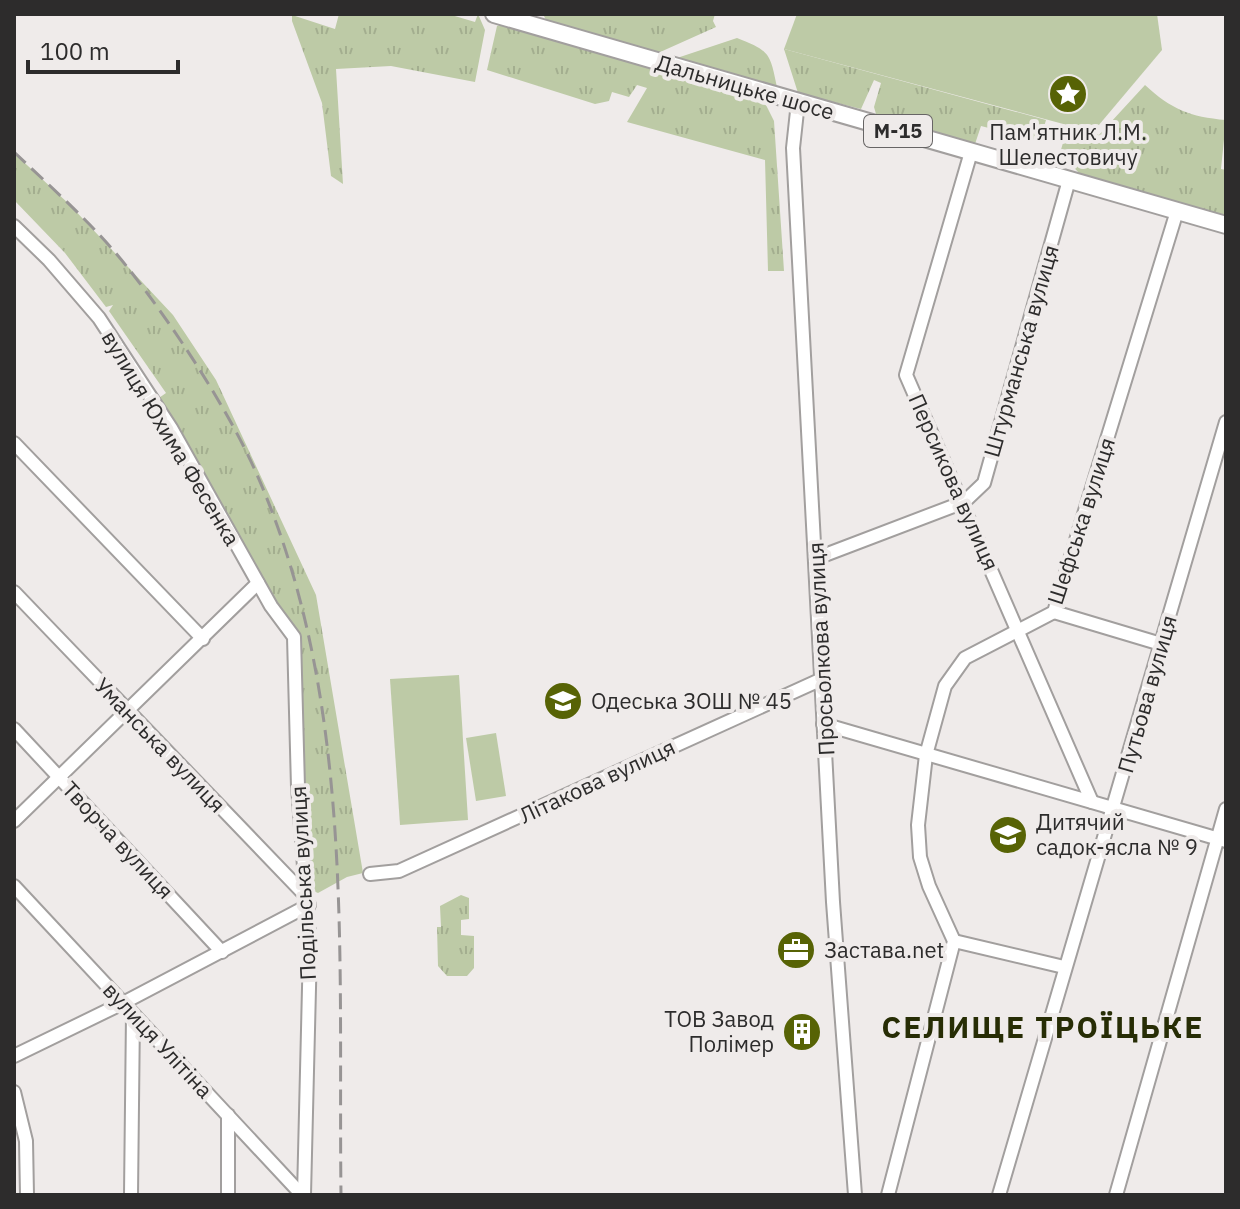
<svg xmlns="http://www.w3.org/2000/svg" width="1240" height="1209" font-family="'IBM Plex Sans',sans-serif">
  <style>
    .grass { fill: url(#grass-tufts) }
    .pitch { fill: #bdcaa6 }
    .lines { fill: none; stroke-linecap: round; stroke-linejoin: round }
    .minor-casing { stroke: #a29f9e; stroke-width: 16 }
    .major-casing { stroke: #a29f9e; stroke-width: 20 }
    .minor { stroke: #fff; stroke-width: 12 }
    .major { stroke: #fff; stroke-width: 16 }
    .rail { stroke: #979494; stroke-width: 3; stroke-dasharray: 16 8; stroke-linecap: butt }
    .labels { text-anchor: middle; stroke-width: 8; stroke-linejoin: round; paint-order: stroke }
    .shield { fill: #efebea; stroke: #676565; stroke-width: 2 }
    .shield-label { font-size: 20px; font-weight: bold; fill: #2d2c2c }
    .street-label { font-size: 22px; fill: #2d2c2c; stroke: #efebea }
    .poi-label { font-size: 22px; fill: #2d2c2c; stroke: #efebea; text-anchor: start }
    .district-label { font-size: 30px; font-weight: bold; letter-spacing: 2px; fill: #272d05; stroke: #efebea }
  </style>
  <defs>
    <pattern id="grass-tufts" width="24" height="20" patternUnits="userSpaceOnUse" patternTransform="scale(2)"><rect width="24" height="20" fill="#bdcaa6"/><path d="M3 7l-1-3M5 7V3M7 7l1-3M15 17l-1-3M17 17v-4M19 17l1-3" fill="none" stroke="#a3ae8f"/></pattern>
  </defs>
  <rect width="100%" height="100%" fill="#efebea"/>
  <g class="grass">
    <polygon points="339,14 448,14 475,22 478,14 485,30 475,82 391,66 336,69 343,184 331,176 322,103 292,21 292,15 335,29"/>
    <polygon points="543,14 715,14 713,21 716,27 658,53 548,24"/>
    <polygon points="505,23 766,105 774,121 784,271 768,271 765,160 627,122 647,88 637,85 629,97 612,92 609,101 595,104 487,70 497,26"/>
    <path d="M 737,38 C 770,51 770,53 777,87 L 677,58 Z"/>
    <polygon points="784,49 1046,120 1040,141 981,126 975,144 876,114 874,107 881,83 874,80 861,109 798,93"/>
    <path d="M 1145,85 C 1171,109 1190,117 1226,120 L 1221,169 L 1226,170 L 1226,218 L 1080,174 L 1060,153 L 1068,126 L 1099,135 Z"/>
    <polygon points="14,153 69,204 173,315 216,380 316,595 363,873 347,877 318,893 309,889 294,635 156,400 166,393 109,311 113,305 106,307 65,253 14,200"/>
    <polygon points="461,895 469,898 469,919 461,920 461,935 474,936 474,968 467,976 447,976 438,966 437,927 441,927 440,906"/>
  </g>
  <g class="pitch">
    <polygon points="797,14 1157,14 1162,50 1093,132 784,49"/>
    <polygon points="459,675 468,820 400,825 390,679"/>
    <polygon points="496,733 506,796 476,801 466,738"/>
  </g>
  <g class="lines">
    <defs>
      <g id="minor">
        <polyline points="798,102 793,148 833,902 855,1195"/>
        <polyline points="971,152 906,375 1092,802"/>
        <polyline points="14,226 49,260 99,318 171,428 271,606 294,637 298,787 310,947 304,1195"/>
        <polyline points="14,443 203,639"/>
        <polyline points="817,558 964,502 984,483 1069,180"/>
        <polyline points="14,592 307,897"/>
        <polyline points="1054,612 1161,644"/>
        <polyline points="823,724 1226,841"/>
        <polyline points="14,729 222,952"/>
        <polyline points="14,821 258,583"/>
        <polyline points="370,874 399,871 822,679"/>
        <polyline points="14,886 302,1195"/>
        <polyline points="954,941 1064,967"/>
        <polyline points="14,1056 123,1003 309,905"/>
        <polyline points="14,1092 26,1141 27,1195"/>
        <polyline points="131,1195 133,1014"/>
        <polyline points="228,1195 228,1115"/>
        <polyline points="888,1195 954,941 929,886 920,857 918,825 926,755 945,686 965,658 1054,612 1177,211"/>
        <polyline points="999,1195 1226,422"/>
        <polyline points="1116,1195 1226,809"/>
      </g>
      <polyline id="major" points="494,14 1226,225"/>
    </defs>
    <use href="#minor" class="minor-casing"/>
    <use href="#major" class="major-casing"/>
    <use href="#minor" class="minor"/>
    <use href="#major" class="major"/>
    <path class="rail" d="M 14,152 C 53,189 95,226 128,268 C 172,324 225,404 254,468 C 356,695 338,952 341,1195"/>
  </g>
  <defs>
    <symbol id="sight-disc" viewBox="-11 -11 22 22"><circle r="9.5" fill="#576305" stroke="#efebea"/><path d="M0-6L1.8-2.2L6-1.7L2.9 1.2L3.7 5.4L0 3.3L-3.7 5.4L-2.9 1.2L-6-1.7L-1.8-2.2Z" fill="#fff"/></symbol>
    <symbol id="school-disc" viewBox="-11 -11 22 22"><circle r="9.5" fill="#576305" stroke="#efebea"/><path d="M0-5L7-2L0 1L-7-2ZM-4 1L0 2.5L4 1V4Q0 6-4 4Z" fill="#fff"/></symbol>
    <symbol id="office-disc" viewBox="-11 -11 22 22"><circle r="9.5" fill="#576305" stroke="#efebea"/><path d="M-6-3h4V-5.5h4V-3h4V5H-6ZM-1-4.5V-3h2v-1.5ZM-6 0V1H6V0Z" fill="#fff"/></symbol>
    <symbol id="building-disc" viewBox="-11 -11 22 22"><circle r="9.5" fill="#576305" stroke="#efebea"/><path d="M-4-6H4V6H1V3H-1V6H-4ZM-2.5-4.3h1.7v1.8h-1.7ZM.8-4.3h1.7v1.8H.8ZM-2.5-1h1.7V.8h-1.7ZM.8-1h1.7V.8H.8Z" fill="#fff"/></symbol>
  </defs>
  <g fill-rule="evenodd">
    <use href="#sight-disc" x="1046" y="72" width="44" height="44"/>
    <use href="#school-disc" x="541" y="679" width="44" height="44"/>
    <use href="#school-disc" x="986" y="813" width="44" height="44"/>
    <use href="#office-disc" x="774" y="928" width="44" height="44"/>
    <use href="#building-disc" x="780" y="1010" width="44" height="44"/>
  </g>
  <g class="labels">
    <rect class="shield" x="864" y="115" width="68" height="32" rx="6"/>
    <g class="shield-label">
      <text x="898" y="138">М-15</text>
    </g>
    <g class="street-label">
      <text transform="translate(745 87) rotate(16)" y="8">Дальницьке шосе</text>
      <text transform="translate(1021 351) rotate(-74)" y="8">Штурманська вулиця</text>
      <text transform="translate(171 438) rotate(59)" y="8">вулиця Юхима Фесенка</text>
      <text transform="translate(954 482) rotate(66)" y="8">Персикова вулиця</text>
      <text transform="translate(1081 521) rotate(-72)" y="8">Шефська вулиця</text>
      <text transform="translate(821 649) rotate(-93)" y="8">Просьолкова вулиця</text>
      <text transform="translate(1147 694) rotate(-74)" y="8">Путьова вулиця</text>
      <text transform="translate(160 745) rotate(46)" y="8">Уманська вулиця</text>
      <text transform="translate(597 781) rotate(-25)" y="8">Літакова вулиця</text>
      <text transform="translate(118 840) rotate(47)" y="8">Творча вулиця</text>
      <text transform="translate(303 883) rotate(-93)" y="8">Подільська вулиця</text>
      <text transform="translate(158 1040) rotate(47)" y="8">вулиця Улітіна</text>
    </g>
    <g class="poi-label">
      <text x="1068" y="140" text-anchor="middle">Пам'ятник Л.М.<tspan x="1068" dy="25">Шелестовичу</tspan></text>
      <text x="591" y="709">Одеська ЗОШ № 45</text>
      <text x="1036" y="830">Дитячий<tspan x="1036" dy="25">садок-ясла № 9</tspan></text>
      <text x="824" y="958">Застава.net</text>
      <text x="774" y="1027" text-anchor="end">ТОВ Завод<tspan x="774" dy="25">Полімер</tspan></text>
    </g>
    <g class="district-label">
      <text x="1043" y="1038">СЕЛИЩЕ ТРОЇЦЬКЕ</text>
    </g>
  </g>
  <rect width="1240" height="1209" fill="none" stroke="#2d2c2c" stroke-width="32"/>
  <path d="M28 60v12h150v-12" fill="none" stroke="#2d2c2c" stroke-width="4"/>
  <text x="40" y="60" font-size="24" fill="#2d2c2c" stroke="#efebea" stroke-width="6" paint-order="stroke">100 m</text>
</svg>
